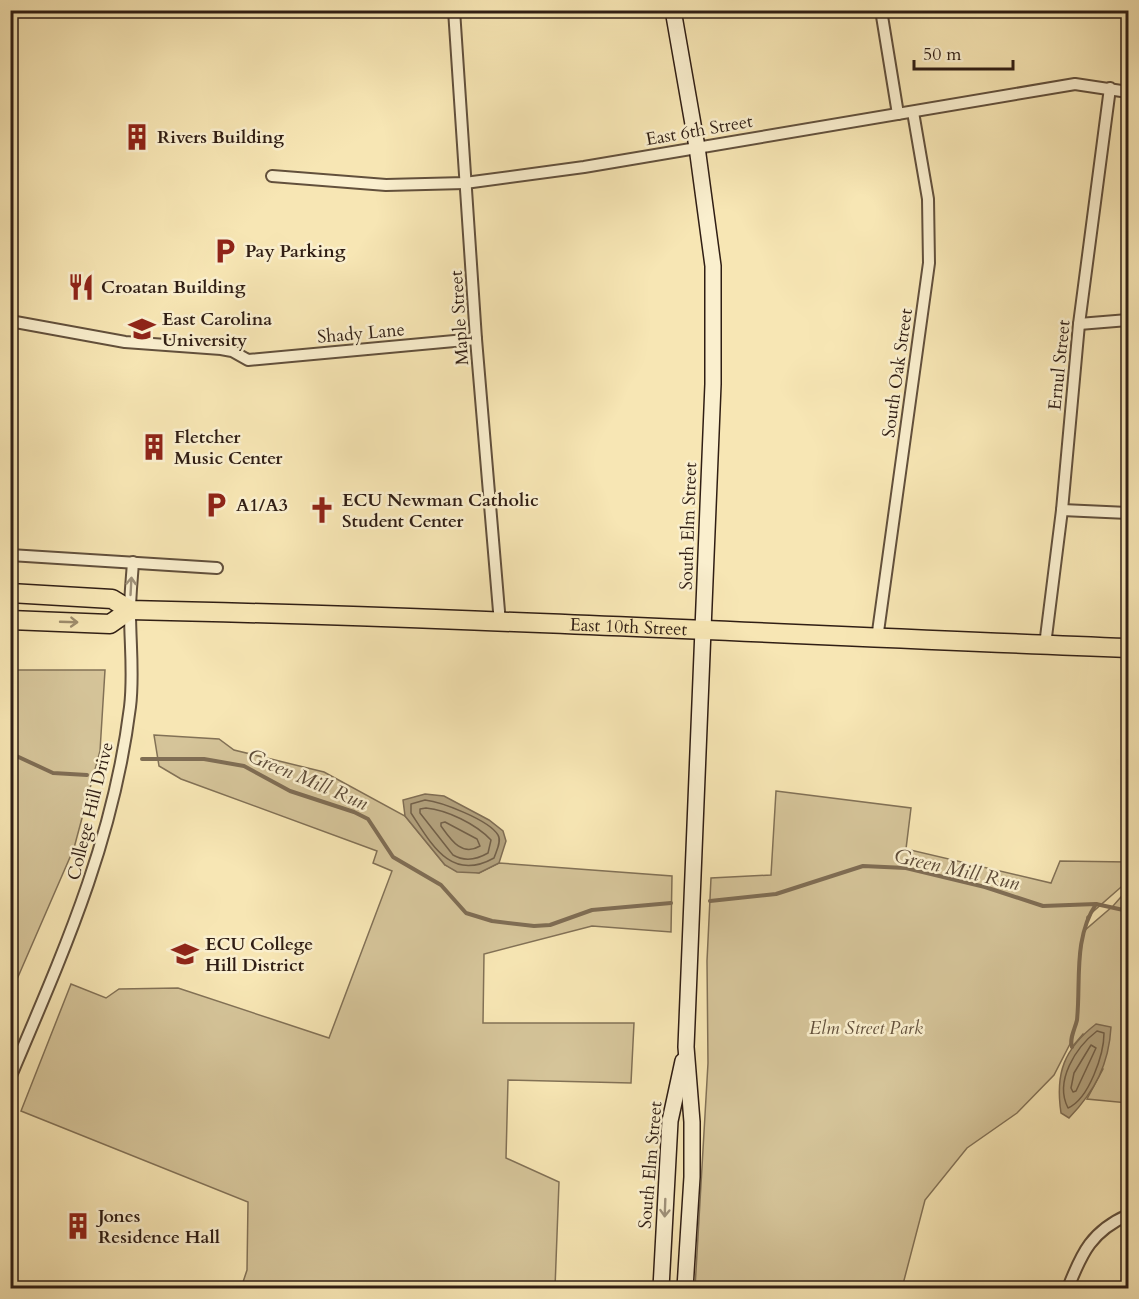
<svg xmlns="http://www.w3.org/2000/svg" width="1139" height="1299" font-family="Cardo,serif">
  <style>
    .green { fill: #d5c499; stroke: #827156; stroke-width: 1.5 }
    .water { fill: #b3a27e; stroke: #7f6d54; stroke-width: 1.5 }
    .lines { fill: none; stroke-linecap: round; stroke-linejoin: round }
    .shore { stroke: #726049; stroke-width: 1.5 }
    .stream { stroke: #7f6d54; stroke-width: 4 }
    .street-casing { stroke: #62503c; stroke-width: 14 }
    .secondary-casing { stroke: #301e14; stroke-width: 18 }
    .primary-casing { stroke: #301e14; stroke-width: 21 }
    .street { stroke: #faefce; stroke-width: 10 }
    .secondary { stroke: #faefce; stroke-width: 15 }
    .primary { stroke: #f7e6b4; stroke-width: 18 }
    .oneway { stroke: #9f917a }
    .oneway2 { stroke: #9d8c6c }
    .labels { text-anchor: middle; stroke-width: 5; stroke-linejoin: round; paint-order: stroke }
    .street-label { font-size: 18px; fill: #301e14; stroke: #faefce }
    .poi-label { font-size: 18px; font-weight: bold; fill: #301e14; stroke: #faefce; text-anchor: start }
    .park-label { font-size: 18px; font-style: italic; fill: #62503c; stroke: #faefce }
    .water-label { font-size: 20px; font-style: italic; fill: #5e4c39; stroke: #faefce }
  </style>
  <rect width="100%" height="100%" fill="#f7e6b4"/>
  <filter id="stains"><feTurbulence type="fractalNoise" baseFrequency=".00333" numOctaves="4"/><feColorMatrix values="0 0 0 0 .2 0 0 0 0 .09 0 0 0 0 .02 0 0 0 .5 -.17"/></filter>
  <radialGradient id="worn" r=".72"><stop offset=".6" stop-color="#630" stop-opacity="0"/><stop offset="1" stop-color="#630" stop-opacity=".3"/></radialGradient>
  <g class="green">
    <polygon points="11,670 105,670 100,751 74,848 11,993"/>
    <polygon points="154,735 219,739 234,750 324,772 405,816 445,865 479,873 499,863 672,876 671,932 592,926 484,954 483,1023 634,1023 631,1083 508,1080 506,1158 559,1182 555,1288 241,1288 247,1270 248,1202 21,1111 71,984 106,998 119,989 178,988 329,1038 392,871 373,863 377,851 181,779 159,766"/>
    <polygon points="776,791 911,808 906,849 1051,883 1060,861 1128,862 1128,881 1087,917 1085,930 1113,906 1128,889 1128,1103 1087,1099 1103,1069 1083,1034 1072,1047 1070,1044 1054,1075 1017,1113 967,1148 925,1200 902,1288 695,1288 708,1063 707,961 711,878 771,875"/>
  </g>
  <g class="water">
    <polygon points="425,794 444,796 489,820 503,831 506,841 499,863 479,873 457,872 445,865 405,816 403,800"/>
    <path d="M 1096,1024 L 1111,1027 C 1109,1064 1095,1091 1069,1118 L 1061,1113 C 1055,1073 1064,1049 1096,1024 Z"/>
  </g>
  <g class="lines">
    <g class="shore">
      <path d="M 425,800 C 442,802 489,820 498,835 C 502,841 496,852 494,858 C 451,882 432,845 411,813 L 411,804 Z"/>
      <path d="M 426,808 C 447,810 476,824 491,840 L 488,853 C 476,860 465,862 453,855 L 420,813 L 420,809 Z"/>
      <path d="M 445,822 L 477,839 L 480,846 C 462,857 451,840 441,826 L 441,823 Z"/>
      <path d="M 1097,1031 L 1104,1033 C 1104,1054 1089,1099 1068,1108 C 1054,1081 1076,1047 1097,1031 Z"/>
      <polygon points="1091,1045 1096,1048 1076,1091 1073,1092 1071,1088 1074,1073"/>
    </g>
    <g class="stream">
      <polyline points="10,753 53,773 87,775"/>
      <polyline points="142,759 204,759 244,766 290,791 354,812 368,819 393,857 441,885 466,913 492,921 534,926 550,925 592,910 671,903"/>
      <polyline points="710,901 776,894 863,866 906,868 985,887 1043,906 1096,904 1128,911"/>
      <path d="M 1072,1047 C 1069,1039 1075,1029 1077,1020 C 1081,981 1073,939 1096,904"/>
    </g>
    <defs>
      <g id="street">
        <polyline points="454,10 476,339 500,623"/>
        <polyline points="881,10 898,114"/>
        <polyline points="272,176 386,185 465,183 584,167 1075,84 1128,92"/>
        <polyline points="10,321 125,342 221,349 232,351 248,360 476,339"/>
        <polyline points="1079,324 1128,320"/>
        <polyline points="1062,510 1128,513"/>
        <polyline points="10,555 217,568"/>
        <polyline points="877,639 929,263 928,199 913,112"/>
        <polyline points="1045,645 1062,510 1079,324 1110,88"/>
        <path d="M 10,1078 C 63,953 113,843 130,707 C 134,675 130,644 130,612 C 130,595 132,578 133,562"/>
        <path d="M 1068,1288 C 1082,1252 1092,1231 1128,1215"/>
      </g>
      <g id="secondary">
        <polyline points="673,10 697,147 713,266 713,384 686,1047 692,1122 692,1177 685,1288"/>
        <polyline points="661,1288 670,1121 683,1061"/>
      </g>
      <g id="primary">
        <path id="s1" d="M 10,593 L 112,599 L 130,610 C 463,617 796,635 1128,648"/>
        <polyline points="10,620 110,624 130,610"/>
      </g>
    </defs>
    <use href="#street" class="street-casing"/>
    <use href="#secondary" class="secondary-casing"/>
    <use href="#primary" class="primary-casing"/>
    <use href="#street" class="street"/>
    <use href="#secondary" class="secondary"/>
    <use href="#primary" class="primary"/>
  </g>
  <defs><path id="oneway-shaft" d="M-6 0H5M1.5-3L5.5 0L1.5 3" fill="none" stroke-width="1.6" stroke-linecap="round" stroke-linejoin="round" transform="scale(1.5)"/></defs>
  <g class="oneway">
    <use href="#oneway-shaft" transform="translate(131 586) rotate(-87)"/>
    <use href="#oneway-shaft" transform="translate(665 1208) rotate(92)"/>
  </g>
  <use class="oneway2" href="#oneway-shaft" transform="translate(69 622) rotate(2)"/>
  <defs>
    <symbol id="building-bare" viewBox="-9 -9 18 18"><path d="M-4-6H4V6H1V3H-1V6H-4ZM-2.5-4.3h1.7v1.8h-1.7ZM.8-4.3h1.7v1.8H.8ZM-2.5-1h1.7V.8h-1.7ZM.8-1h1.7V.8H.8Z" fill="#8f2418" stroke="#faefce" stroke-width="2.5" paint-order="stroke"/></symbol>
    <symbol id="parking-bare" viewBox="-9 -9 18 18"><path d="M-3.5-5.5H1a3.5 3.5 0 0 1 0 7H-1V5.5H-3.5ZM-1-3.4V-.6H.8a1.4 1.4 0 0 0 0-2.8Z" fill="#8f2418" stroke="#faefce" stroke-width="2.5" paint-order="stroke"/></symbol>
    <symbol id="restaurant-bare" viewBox="-9 -9 18 18"><path d="M-5-6h1v4h1v-4h1v4h1v-4h1v5L-1.5 .5V6h-2V.5L-5-1ZM5-6V6H3V1.5H1.5Q1.5-4 5-6Z" fill="#8f2418" stroke="#faefce" stroke-width="2.5" paint-order="stroke"/></symbol>
    <symbol id="university-bare" viewBox="-9 -9 18 18"><path d="M0-5L7-2L0 1L-7-2ZM-4 1L0 2.5L4 1V4Q0 6-4 4Z" fill="#8f2418" stroke="#faefce" stroke-width="2.5" paint-order="stroke"/></symbol>
    <symbol id="church-bare" viewBox="-9 -9 18 18"><path d="M-1.2-6h2.4v3.5h3.3v2.4h-3.3V6h-2.4V-.1h-3.3v-2.4h3.3Z" fill="#8f2418" stroke="#faefce" stroke-width="2.5" paint-order="stroke"/></symbol>
  </defs>
  <g fill-rule="evenodd">
    <use href="#building-bare" x="118" y="118" width="38" height="38"/>
    <use href="#parking-bare" x="206" y="232" width="38" height="38"/>
    <use href="#restaurant-bare" x="62" y="268" width="38" height="38"/>
    <use href="#university-bare" x="123" y="310" width="38" height="38"/>
    <use href="#building-bare" x="135" y="428" width="38" height="38"/>
    <use href="#parking-bare" x="197" y="486" width="38" height="38"/>
    <use href="#church-bare" x="303" y="491" width="38" height="38"/>
    <use href="#university-bare" x="166" y="935" width="38" height="38"/>
    <use href="#building-bare" x="59" y="1207" width="38" height="38"/>
  </g>
  <g class="labels">
    <g class="street-label">
      <text transform="translate(699 130) rotate(-10)" y="6">East 6th Street</text>
      <text transform="translate(459 318) rotate(-94)" y="6">Maple Street</text>
      <text transform="translate(361 333) rotate(-5)" y="6">Shady Lane</text>
      <text transform="translate(1059 365) rotate(-84)" y="6">Ernul Street</text>
      <text transform="translate(897 373) rotate(-82)" y="6">South Oak Street</text>
      <text transform="translate(688 526) rotate(-88)" y="6">South Elm Street</text>
      <text dy="6" stroke="none"><textPath href="#s1" startOffset="622">East 10th Street</textPath></text>
      <text transform="translate(90 811) rotate(-76)" y="6">College Hill Drive</text>
      <text transform="translate(650 1165) rotate(-85)" y="6">South Elm Street</text>
    </g>
    <g class="poi-label">
      <text x="157" y="143">Rivers Building</text>
      <text x="245" y="257">Pay Parking</text>
      <text x="101" y="293">Croatan Building</text>
      <text x="162" y="325">East Carolina<tspan x="162" dy="21">University</tspan></text>
      <text x="174" y="443">Fletcher<tspan x="174" dy="21">Music Center</tspan></text>
      <text x="342" y="506">ECU Newman Catholic<tspan x="342" dy="21">Student Center</tspan></text>
      <text x="236" y="511">A1/A3</text>
      <text x="205" y="950">ECU College<tspan x="205" dy="21">Hill District</tspan></text>
      <text x="98" y="1222">Jones<tspan x="98" dy="21">Residence Hall</tspan></text>
    </g>
    <g class="park-label">
      <text x="866" y="1034">Elm Street Park</text>
    </g>
    <g class="water-label">
      <text transform="translate(308 779) rotate(23)" y="7">Green Mill Run</text>
      <text transform="translate(957 869) rotate(13)" y="7">Green Mill Run</text>
    </g>
  </g>
  <rect width="1139" height="1299" fill="none" stroke="#f7e6b4" stroke-width="36"/>
  <rect x="12" y="12" width="1115" height="1275" fill="none" stroke="#301e14" stroke-width="3"/>
  <rect x="18" y="18" width="1103" height="1263" fill="none" stroke="#301e14" stroke-width="1.5"/>
  <path d="M914 60v9h99v-9" fill="none" stroke="#301e14" stroke-width="3"/>
  <text x="923" y="60" font-size="18" fill="#301e14" stroke="#faefce" stroke-width="4.5" paint-order="stroke">50 m</text>
  <rect width="100%" height="100%" filter="url(#stains)"/>
  <rect width="100%" height="100%" fill="url(#worn)"/>
</svg>
